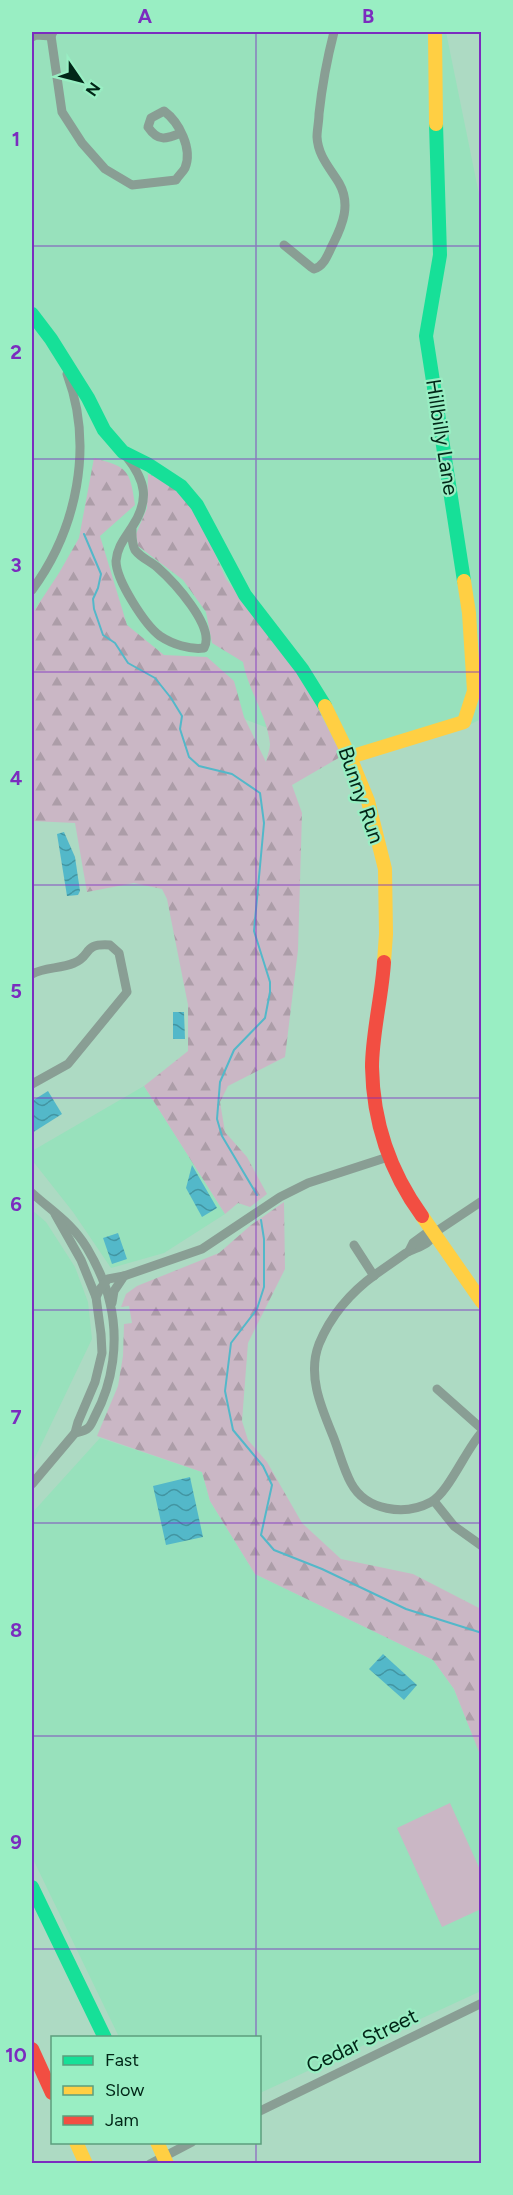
<svg xmlns="http://www.w3.org/2000/svg" width="513" height="2195" font-family="Figtree,sans-serif">
  <style>
    .built { fill: #98e1bc }
    .green { fill: #cab7c5 }
    .forest { fill: url(#forest-firs) }
    .water { fill: url(#water-waves) }
    .lines { fill: none; stroke-linecap: round; stroke-linejoin: round }
    .stream { stroke: #53b8c9; stroke-width: 2 }
    .street { stroke: #899e94; stroke-width: 9 }
    .fast { stroke: #16e098; stroke-width: 14 }
    .slow { stroke: #ffcf43; stroke-width: 14 }
    .jam { stroke: #f24e42; stroke-width: 14 }
    .grid { fill: none; stroke: #7b2cbf; stroke-width: 1.5; stroke-opacity: 0.55 }
    .labels { text-anchor: middle; stroke-width: 4.5; stroke-linejoin: round; paint-order: stroke }
    .street-label { font-size: 21px; fill: #012617; stroke: #99eec3 }
    .neatline { fill: none; stroke: #7b2cbf; stroke-width: 2 }
    .grid-label { font-size: 20px; text-anchor: middle; font-weight: bold; fill: #7b2cbf }
  </style>
  <defs>
    <pattern id="forest-firs" width="22" height="20" patternUnits="userSpaceOnUse" patternTransform="scale(1.5)"><rect width="22" height="20" fill="#cab7c5"/><path d="M5 1l3.5 6h-7zM16 11l3.5 6h-7z" fill="#ac9da8"/></pattern>
    <pattern id="water-waves" width="16" height="10" patternUnits="userSpaceOnUse" patternTransform="scale(1.5)"><rect width="16" height="10" fill="#53b8c9"/><path d="M0 5q4-4 8 0t8 0" fill="none" stroke="#4295a2"/></pattern>
  </defs>
  <rect width="100%" height="100%" fill="#addac3"/>
  <g class="built">
    <polygon points="32,32 446,32 481,204 481,719 469,725 342,756 32,639"/>
    <polygon points="144,1086 225,1214 164,1253 111,1268 73,1212 32,1160 32,1151"/>
    <polygon points="32,1210 46,1222 75,1267 88,1302 92,1339 32,1464"/>
    <polygon points="100,1438 202,1472 210,1501 255,1574 433,1660 454,1689 472,1734 481,1746 481,1991 260,2093 260,2038 119,2037 32,1857 32,1513"/>
  </g>
  <polygon class="green" points="450,1803 481,1872 481,1909 442,1927 397,1828"/>
  <g class="forest">
    <path d="M 94,458 C 128,467 130,470 135,505 L 100,536 L 127,625 L 164,655 L 207,657 L 234,681 L 244,717 L 266,762 C 267,757 270,749 270,744 C 267,715 248,690 243,662 L 212,643 L 206,612 L 183,580 L 138,546 L 136,534 L 147,508 L 148,474 L 157,477 L 180,491 L 202,523 L 226,579 L 299,671 L 342,756 L 292,785 L 302,813 L 298,950 L 285,1057 L 228,1086 L 220,1102 L 225,1132 L 247,1157 L 267,1194 L 250,1207 L 238,1203 L 225,1214 L 144,1086 L 188,1051 L 188,1005 L 167,899 L 162,889 L 134,883 L 87,892 L 75,823 L 32,821 L 32,614 L 59,573 L 79,538 Z"/>
    <polygon points="284,1202 285,1269 248,1343 242,1421 248,1440 267,1462 302,1523 341,1559 413,1574 481,1609 481,1757 454,1689 433,1660 255,1574 210,1501 202,1472 97,1436 118,1386 123,1356 124,1324 132,1323 129,1306 121,1307 126,1294 137,1286 219,1253 251,1225"/>
  </g>
  <g class="water">
    <polygon points="64,832 75,857 80,891 78,895 67,896 57,834"/>
    <polygon points="173,1012 184,1012 185,1039 173,1039"/>
    <polygon points="48,1091 62,1114 32,1133 32,1101"/>
    <polygon points="192,1165 217,1208 202,1217 186,1188"/>
    <polygon points="118,1233 127,1259 112,1264 103,1238"/>
    <polygon points="190,1477 203,1537 166,1545 153,1486"/>
    <polygon points="383,1654 417,1685 404,1700 369,1669"/>
  </g>
  <g class="lines">
    <g class="stream">
      <polyline points="84,534 101,574 98,588 93,599 94,609 103,635 115,643 128,663 155,678 171,698 182,716 180,729 189,757 199,766 232,774 260,793 264,823 254,931 270,982 270,992 265,1018 234,1050 220,1082 217,1119 222,1136 257,1195"/>
      <polyline points="261,1220 264,1239 264,1287 257,1309 231,1343 225,1391 233,1430 263,1466 272,1485 261,1535 274,1550 322,1569 406,1609 482,1633"/>
    </g>
    <g class="street">
      <path d="M 51,36 L 62,112 L 82,143 L 105,169 L 132,185 L 176,180 C 178,176 183,172 185,168 C 193,149 179,122 164,111 L 151,118 L 148,127 C 158,142 166,139 181,133"/>
      <polyline points="32,37 36,35 51,36 53,32"/>
      <path d="M 284,245 L 311,267 L 314,269 C 325,266 328,253 333,244 C 343,224 351,204 339,183 C 330,168 318,156 317,137 C 317,130 319,121 319,114 C 322,86 327,59 334,32"/>
      <path d="M 126,456 C 146,481 150,500 132,527 C 125,538 117,547 116,561 C 116,580 145,625 160,636 C 172,644 190,650 204,648 C 216,627 173,581 157,567 C 150,561 141,558 135,550 C 131,542 132,535 132,527"/>
      <path d="M 32,590 C 77,529 94,446 67,374"/>
      <path d="M 32,974 C 45,967 60,969 74,963 C 92,956 82,943 110,945 L 119,953 L 127,992 L 68,1064 L 32,1084"/>
      <path d="M 32,1193 C 53,1212 72,1223 87,1248 C 97,1265 106,1284 110,1303 C 119,1341 113,1383 95,1416 C 93,1420 91,1426 88,1428 C 85,1431 79,1432 75,1433"/>
      <path d="M 482,1201 L 434,1233 C 430,1246 416,1247 406,1253 C 396,1260 386,1267 376,1274 C 351,1292 331,1315 319,1344 C 307,1375 321,1407 333,1436 C 339,1451 343,1468 351,1483 C 366,1511 405,1516 431,1502 C 449,1492 466,1449 482,1432"/>
      <polyline points="354,1245 374,1276"/>
      <polyline points="409,1251 413,1243 428,1232 434,1233"/>
      <polyline points="96,1297 100,1289 108,1279 124,1276 202,1249 280,1197 308,1183 388,1157"/>
      <polyline points="112,1303 114,1291 124,1276"/>
      <polyline points="437,1389 482,1429"/>
      <polyline points="32,1484 75,1433 78,1422 95,1382 102,1353 101,1334 96,1297 81,1260 55,1214"/>
      <polyline points="434,1501 454,1526 482,1546"/>
      <polyline points="260,2111 482,2003"/>
      <polyline points="150,2164 192,2142"/>
    </g>
    <g class="fast">
      <polyline points="436,124 440,255 426,336 464,581"/>
      <polyline points="32,314 51,339 88,398 104,430 123,452 149,465 181,486 197,505 245,595 302,669 325,706"/>
      <polyline points="32,1887 105,2038"/>
    </g>
    <g class="slow">
      <polyline points="435,32 436,124"/>
      <polyline points="325,706 350,757 368,801 385,869 386,934 384,962"/>
      <polyline points="350,757 464,722 474,691 469,613 464,581"/>
      <polyline points="422,1216 482,1302"/>
      <polyline points="76,2142 86,2164"/>
      <polyline points="157,2142 167,2164"/>
    </g>
    <g class="jam">
      <path d="M 384,962 C 382,996 372,1034 372,1067 C 373,1122 390,1172 422,1216"/>
      <polyline points="32,2049 52,2093"/>
    </g>
  </g>
  <path class="grid" d="M 256,32 L 256,2038M 32,246 L 482,246M 32,459 L 482,459M 32,672 L 482,672M 32,885 L 482,885M 32,1098 L 482,1098M 32,1310 L 482,1310M 32,1523 L 482,1523M 32,1736 L 482,1736M 32,1949 L 482,1949M 256,2142 L 256,2164"/>
  <g class="labels">
    <g class="street-label">
      <text transform="translate(442 437) rotate(81)" y="7">Hillbilly Lane</text>
      <text transform="translate(361 795) rotate(71)" y="7">Bunny Run</text>
      <text transform="translate(362 2041) rotate(-26)" y="7">Cedar Street</text>
    </g>
  </g>
  <rect width="513" height="2195" fill="none" stroke="#99eec3" stroke-width="66"/>
  <rect x="51" y="2036" width="210" height="108" fill="#99eec3" stroke="#5c9e7e" stroke-width="1.5"/>
  <rect x="63" y="2056" width="30" height="9" fill="#16e098" stroke="#5c9e7e" stroke-width="1.5"/>
  <text x="105" y="2066" font-size="18" fill="#012617">Fast</text>
  <rect x="63" y="2086" width="30" height="9" fill="#ffcf43" stroke="#5c9e7e" stroke-width="1.5"/>
  <text x="105" y="2096" font-size="18" fill="#012617">Slow</text>
  <rect x="63" y="2116" width="30" height="9" fill="#f24e42" stroke="#5c9e7e" stroke-width="1.5"/>
  <text x="105" y="2126" font-size="18" fill="#012617">Jam</text>
  <g transform="translate(81 81) rotate(125)" stroke="#99eec3" stroke-width="4.5" paint-order="stroke">
  <path d="M0-4.5L10 22L0 15L-10 22Z" fill="#012617"/>
  <text y="-9" font-size="16" font-weight="bold" text-anchor="middle" fill="#012617">N</text>
  </g>
  <rect x="33" y="33" width="447" height="2129" class="neatline"/>
  <g class="grid-label">
    <text x="145" y="23">A</text>
    <text x="368" y="23">B</text>
    <text x="16" y="146">1</text>
    <text x="16" y="359">2</text>
    <text x="16" y="572">3</text>
    <text x="16" y="785">4</text>
    <text x="16" y="998">5</text>
    <text x="16" y="1211">6</text>
    <text x="16" y="1424">7</text>
    <text x="16" y="1637">8</text>
    <text x="16" y="1849">9</text>
    <text x="16" y="2062">10</text>
  </g>
</svg>
